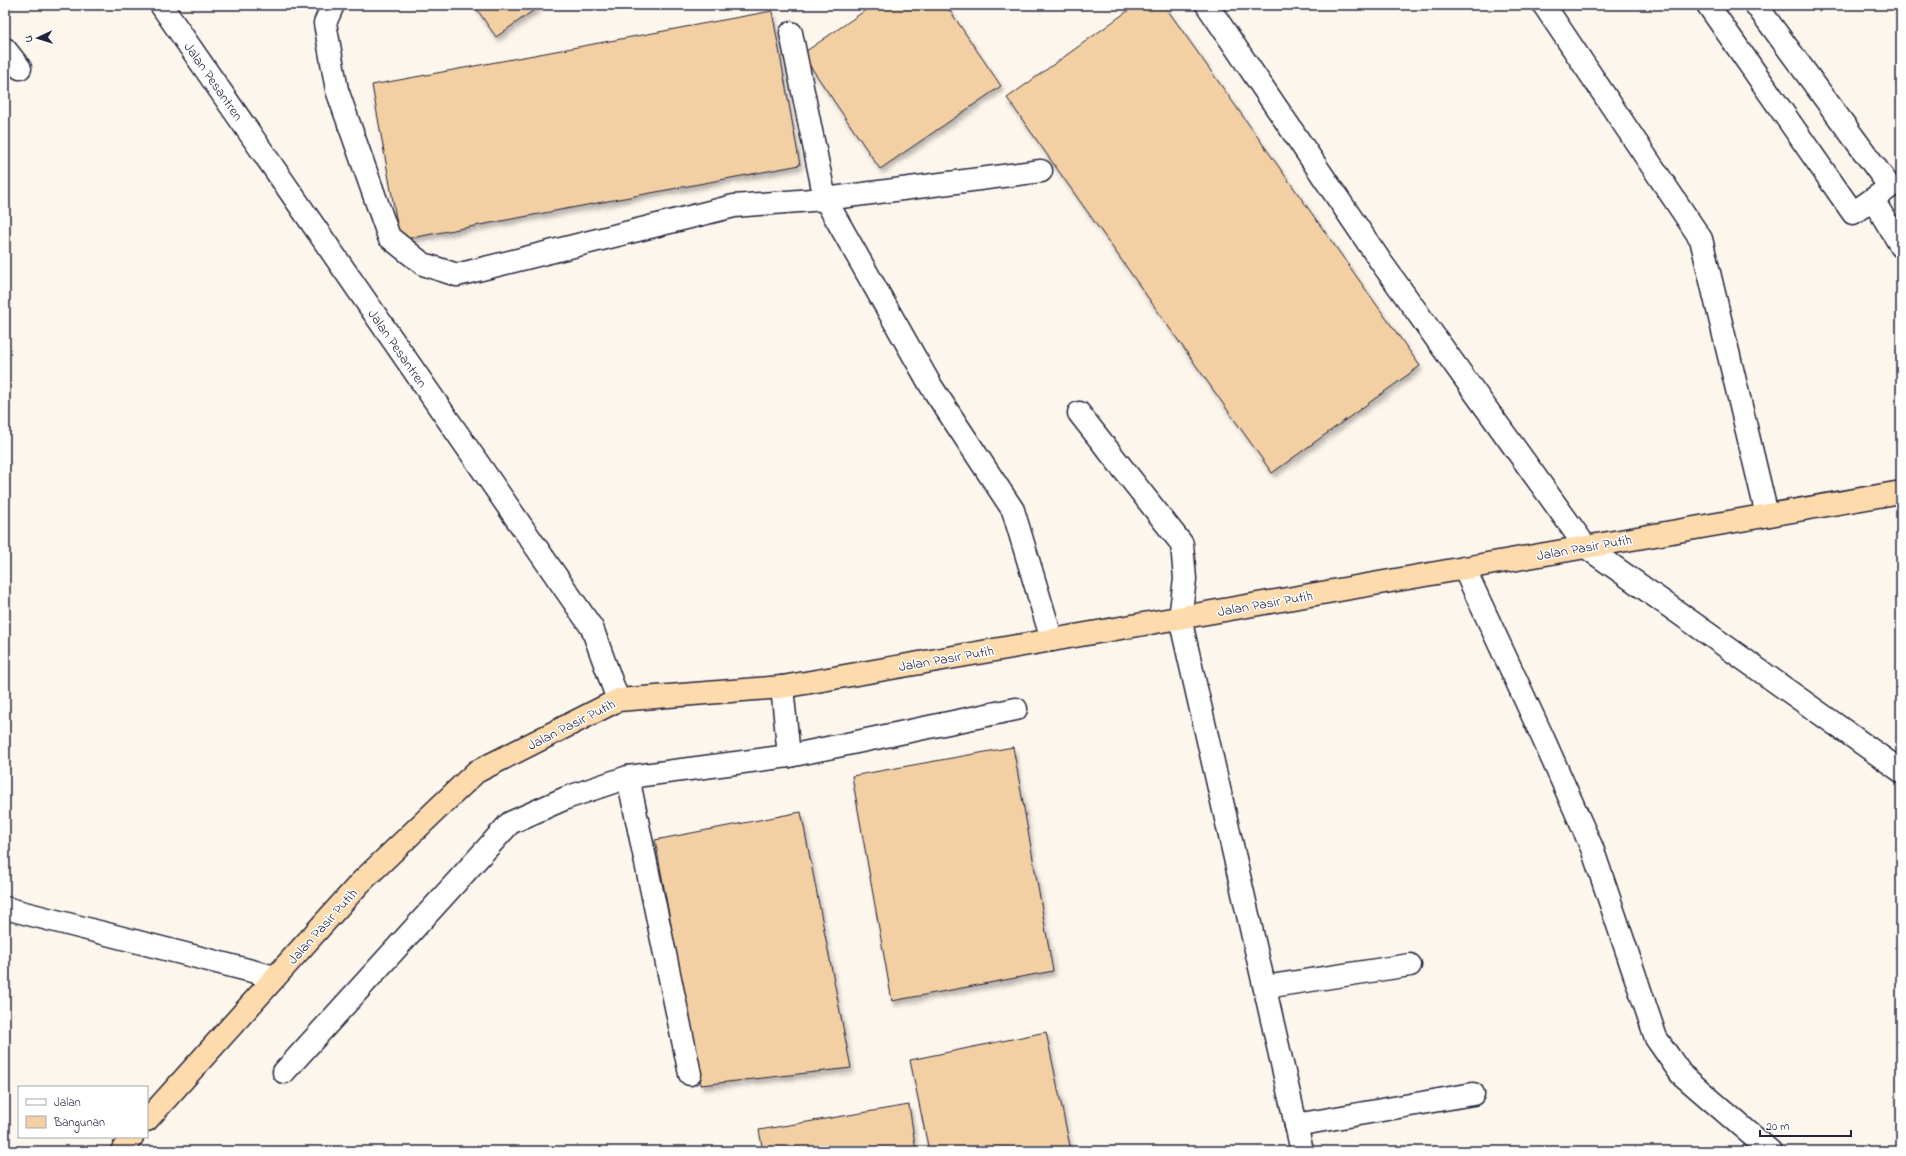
<svg xmlns="http://www.w3.org/2000/svg" width="1906" height="1156" font-family="'Indie Flower',sans-serif">
  <style>
    .building { fill: #f3d0a4; stroke: #22223b; filter: url(#shadow) }
    .lines { fill: none; stroke-linecap: round; stroke-linejoin: round }
    .minor-casing { stroke: #22223b; stroke-width: 25 }
    .highway-casing { stroke: #22223b; stroke-width: 25 }
    .minor { stroke: #fff; stroke-width: 22 }
    .highway { stroke: #fedbac; stroke-width: 22 }
    .labels { text-anchor: middle; stroke-width: 3; stroke-linejoin: round; paint-order: stroke }
    .street-label { font-size: 14px; fill: #22223b; stroke: #fff }
  </style>
  <defs>
    <filter id="shadow"><feDropShadow dx="2.5" dy="4.5" stdDeviation="2" flood-color="#0004"/></filter>
  </defs>
  <rect width="100%" height="100%" fill="#fdf6ed"/>
  <filter id="ink" filterUnits="userSpaceOnUse"><feTurbulence type="fractalNoise" baseFrequency=".025" numOctaves="2"/><feDisplacementMap in="SourceGraphic" scale="8" xChannelSelector="R" yChannelSelector="G"/><feConvolveMatrix kernelMatrix="1 2 1 2 8 2 1 2 1" color-interpolation-filters="sRGB"/></filter>
  <g filter="url(#ink)">
    <g class="building">
      <polygon points="474,5 541,5 496,37"/>
      <polygon points="873,5 946,5 1001,86 880,169 802,54"/>
      <polygon points="1136,5 1164,5 1420,366 1272,473 1007,98"/>
      <polygon points="772,11 800,165 400,240 372,85"/>
      <polygon points="1013,747 1053,971 892,1001 852,776"/>
      <polygon points="801,812 851,1068 701,1085 655,840"/>
      <polygon points="1046,1032 1071,1151 929,1151 910,1060"/>
      <polygon points="909,1105 916,1151 763,1151 759,1130"/>
    </g>
    <g class="lines">
      <defs>
        <g id="minor">
          <polyline points="161,5 592,628 618,700"/>
          <polyline points="333,5 325,23 337,90 389,237 423,264 457,275 734,206 825,199 931,386 1013,510 1052,640"/>
          <polyline points="1207,5 1381,262 1586,547 1901,771"/>
          <polyline points="1544,5 1701,239 1767,515"/>
          <polyline points="1708,5 1853,213 1890,187 1756,5"/>
          <polyline points="791,33 825,199 1041,171"/>
          <polyline points="5,49 20,68"/>
          <polyline points="1873,200 1901,246"/>
          <polyline points="1079,413 1182,544 1185,579 1180,618 1302,1151"/>
          <polyline points="1464,568 1543,738 1592,848 1656,1038 1681,1074 1770,1151"/>
          <polyline points="782,687 789,756"/>
          <polyline points="628,777 690,1074"/>
          <polyline points="5,908 275,977"/>
          <polyline points="1265,987 1410,965"/>
          <polyline points="284,1072 510,823 566,798 628,777 789,756 1016,709"/>
          <polyline points="1296,1125 1473,1094"/>
        </g>
        <g id="highway">
          <polyline points="147,1120 360,883 476,772 618,700 782,687 1901,492"/>
          <polyline points="122,1151 132,1137"/>
        </g>
      </defs>
      <use href="#minor" class="minor-casing"/>
      <use href="#highway" class="highway-casing"/>
      <use href="#minor" class="minor"/>
      <use href="#highway" class="highway"/>
    </g>
  </g>
  <g class="labels">
    <g class="street-label">
      <text transform="translate(214 81) rotate(55)" y="5">Jalan Pesantren</text>
      <text transform="translate(398 348) rotate(55)" y="5">Jalan Pesantren</text>
      <text transform="translate(1584 547) rotate(-10)" y="5">Jalan Pasir Putih</text>
      <text transform="translate(1265 603) rotate(-10)" y="5">Jalan Pasir Putih</text>
      <text transform="translate(946 658) rotate(-10)" y="5">Jalan Pasir Putih</text>
      <text transform="translate(571 724) rotate(-27)" y="5">Jalan Pasir Putih</text>
      <text transform="translate(322 926) rotate(-48)" y="5">Jalan Pasir Putih</text>
    </g>
  </g>
  <rect width="1906" height="1156" fill="none" stroke="#fff" stroke-width="20"/>
  <rect x="10" y="10" width="1886" height="1136" fill="none" stroke="#22223b" stroke-width="1.5" filter="url(#ink)"/>
  <rect x="18" y="1086" width="130" height="52" fill="#ffffff" stroke="#a7a7b1"/>
  <rect x="26" y="1099" width="20" height="6" fill="#ffffff" stroke="#a7a7b1"/>
  <text x="54" y="1106" font-size="12" fill="#22223b">Jalan</text>
  <rect x="26" y="1116" width="20" height="12" fill="#f3d0a4" stroke="#a7a7b1"/>
  <text x="54" y="1126" font-size="12" fill="#22223b">Bangunan</text>
  <g transform="translate(38 38) rotate(266)" stroke="#ffffff" stroke-width="3" paint-order="stroke">
  <path d="M0-3L7 15L0 10L-7 15Z" fill="#22223b"/>
  <text y="-6" font-size="11" font-weight="bold" text-anchor="middle" fill="#22223b">U</text>
  </g>
  <path d="M1760 1130v6h91v-6" fill="none" stroke="#22223b" stroke-width="2"/>
  <text x="1766" y="1130" font-size="12" fill="#22223b" stroke="#ffffff" stroke-width="3" paint-order="stroke">20 m</text>
</svg>
